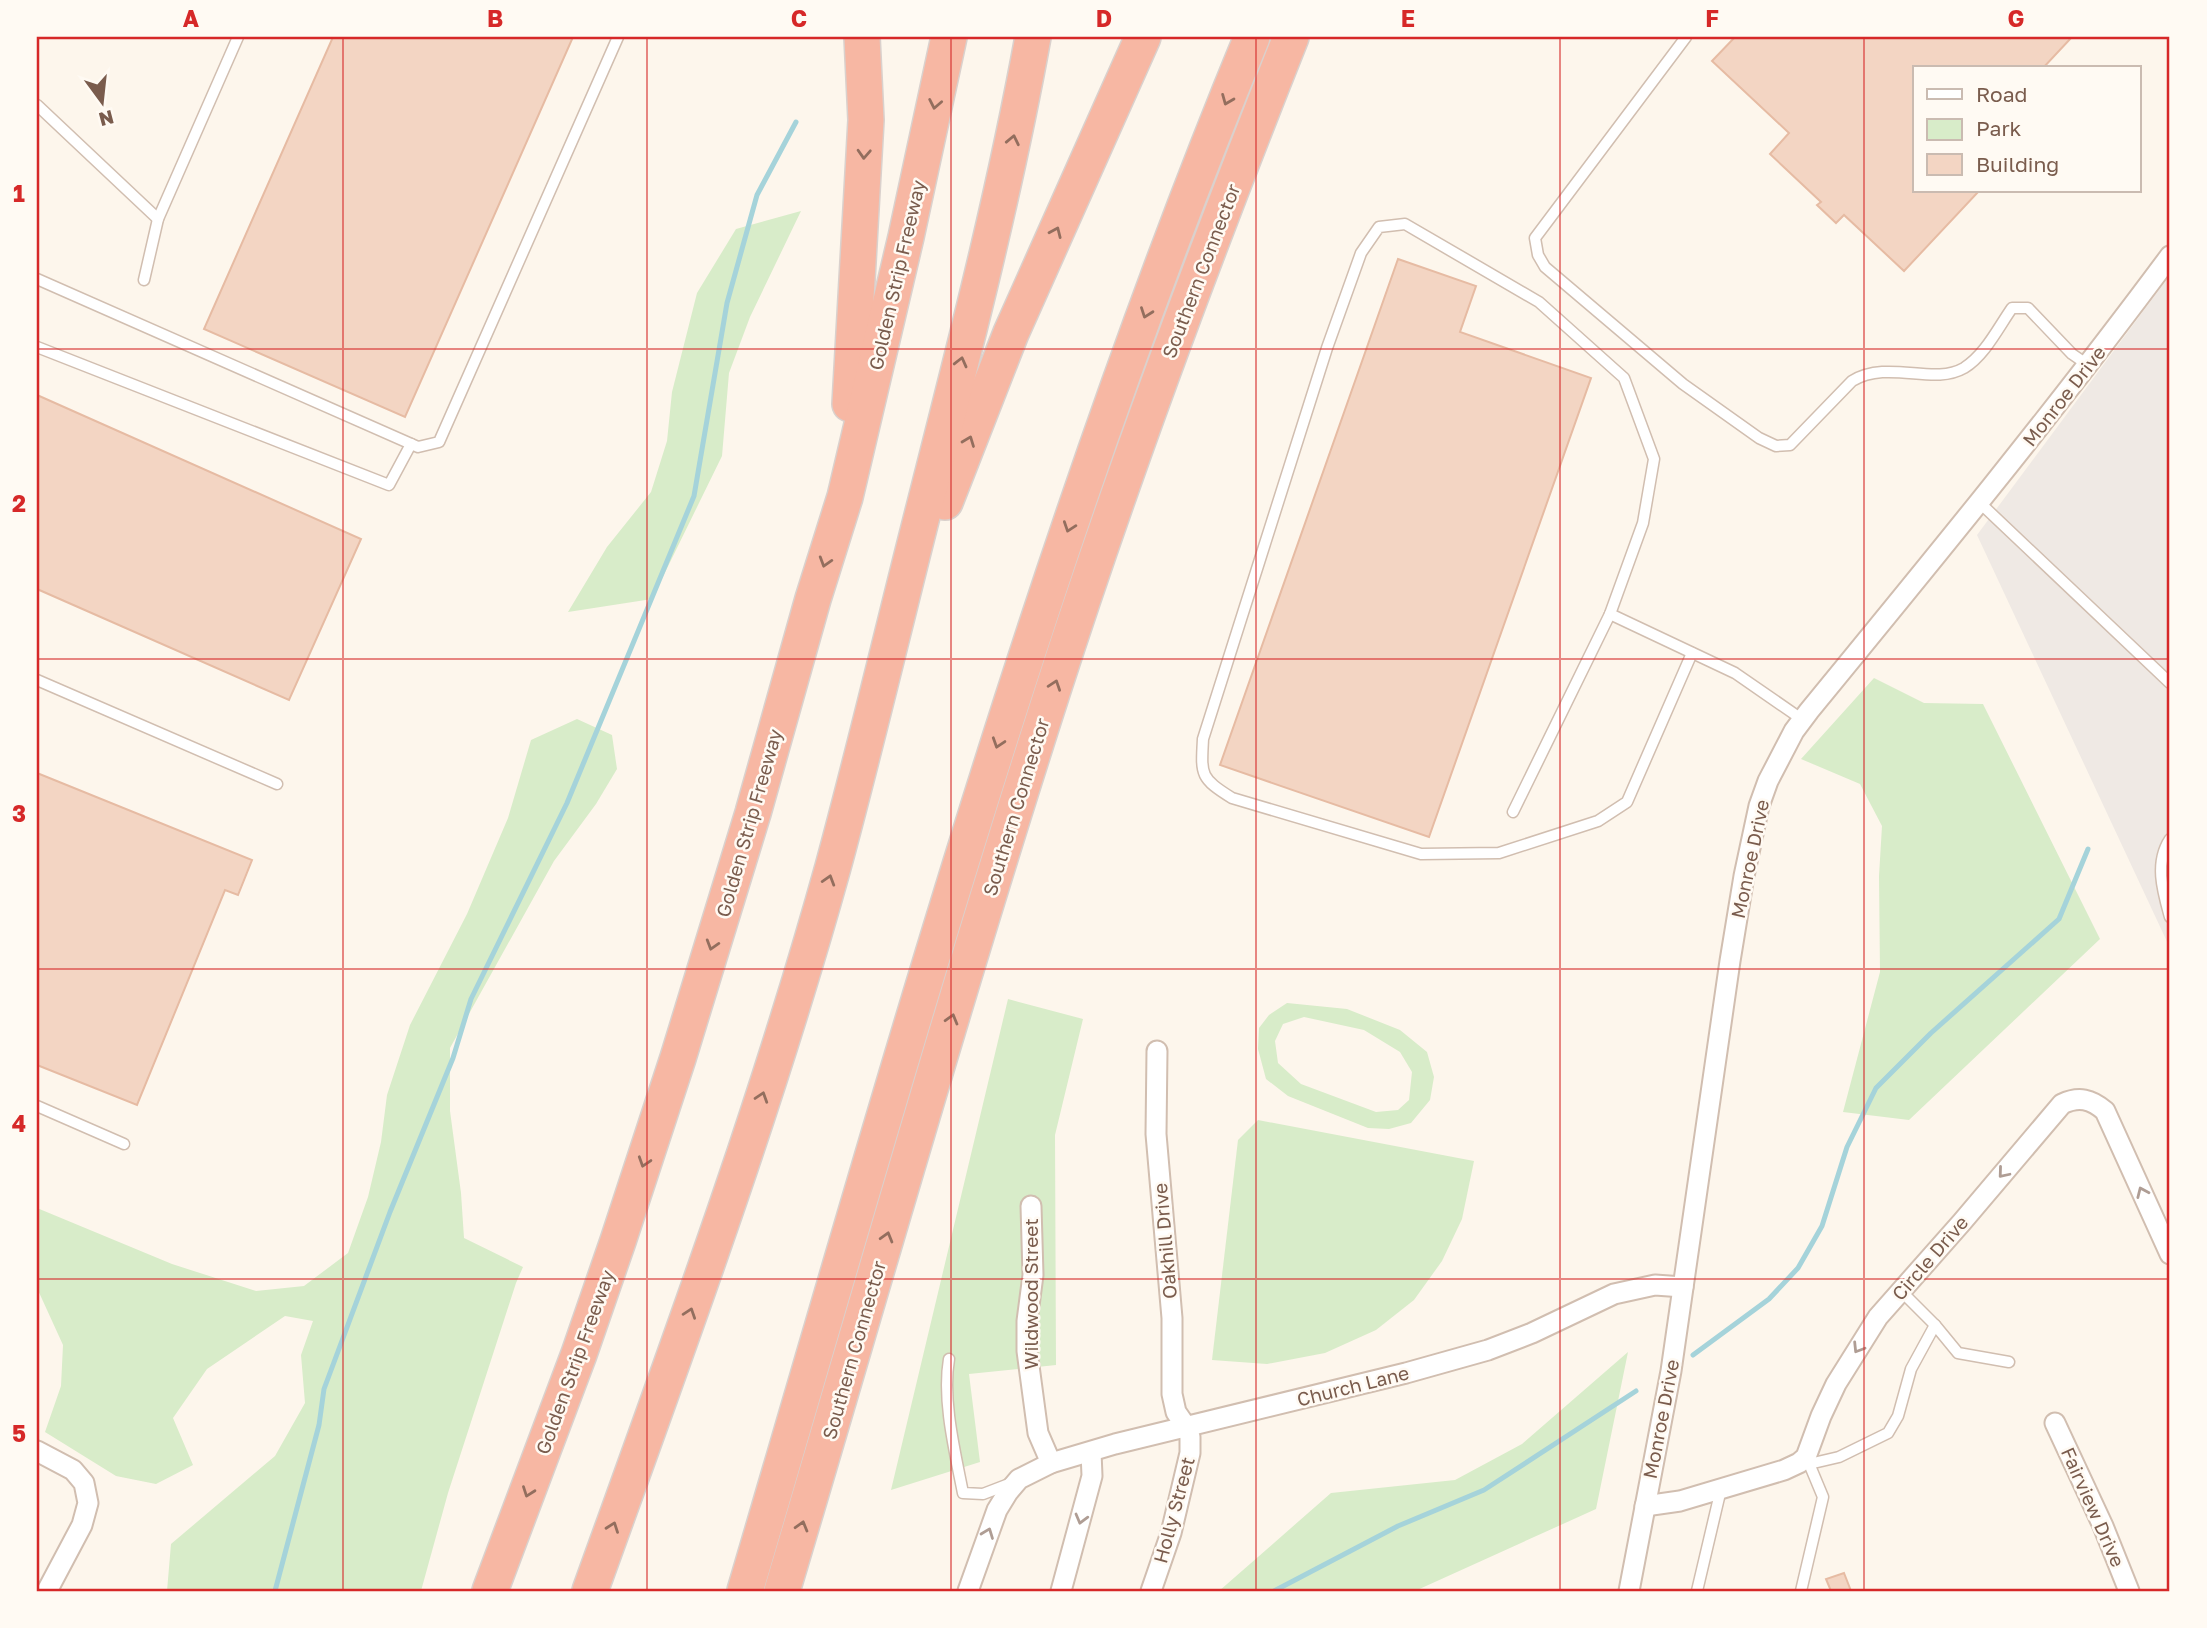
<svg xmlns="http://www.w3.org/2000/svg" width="2207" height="1628" font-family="'Golos Text',sans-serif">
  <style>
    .industrial { fill: #efe9e4 }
    .green { fill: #d8ecc9; fill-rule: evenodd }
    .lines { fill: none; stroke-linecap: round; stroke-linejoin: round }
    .stream { stroke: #a5d3da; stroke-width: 5 }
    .building { fill: #f3d5c3; stroke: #e6bba3; stroke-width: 2 }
    .lane-casing { stroke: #d1beb0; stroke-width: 13 }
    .street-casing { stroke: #d1beb0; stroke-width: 23 }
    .highway-casing { stroke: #dad1cd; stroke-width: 38 }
    .lane { stroke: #fff; stroke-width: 10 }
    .street { stroke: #fff; stroke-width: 19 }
    .highway { stroke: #f7b7a3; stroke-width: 35 }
    .oneway { stroke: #936e5e }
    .oneway2 { stroke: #af9d94 }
    .grid { fill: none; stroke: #d62828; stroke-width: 2; stroke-opacity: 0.55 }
    .labels { text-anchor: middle; stroke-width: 5; stroke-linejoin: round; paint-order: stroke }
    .street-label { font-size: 19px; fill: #7a5c4d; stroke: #fffaf3 }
    .neatline { fill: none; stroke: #d62828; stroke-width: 2.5 }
    .grid-label { font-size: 23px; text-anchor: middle; font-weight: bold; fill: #d62828 }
  </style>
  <rect width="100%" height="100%" fill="#fdf6ec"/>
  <polygon class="industrial" points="2170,275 2170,948 1977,535"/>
  <g class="green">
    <polygon points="801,211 750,317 729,373 722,456 652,599 568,612 607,547 651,492 667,441 672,392 697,293 736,229"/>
    <polygon points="1874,678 1924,703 1983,704 2100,939 1909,1120 1843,1112 1880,972 1879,876 1882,826 1860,784 1801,759"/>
    <polygon points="577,719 612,735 617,769 596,804 554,861 450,1048 450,1111 461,1193 464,1238 523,1267 516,1283 448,1493 421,1591 167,1591 171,1544 275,1456 305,1403 301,1355 313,1321 285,1316 207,1369 173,1418 193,1465 156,1484 116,1476 45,1432 61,1386 63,1345 37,1288 37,1208 172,1264 256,1291 304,1286 348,1253 368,1197 381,1142 387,1095 410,1025 467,914 508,818 531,740"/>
    <polygon points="1008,999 1083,1019 1055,1135 1056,1365 969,1374 980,1462 891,1490"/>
    <path d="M 1287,1003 L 1347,1009 L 1400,1030 L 1427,1052 L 1434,1077 L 1430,1100 L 1411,1123 L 1389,1129 L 1368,1128 L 1288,1096 L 1266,1079 L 1258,1049 L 1259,1028 L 1269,1015 ZM 1304,1017 L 1364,1030 L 1400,1052 L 1412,1072 L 1409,1100 L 1398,1110 L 1376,1112 L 1301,1084 L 1278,1063 L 1275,1041 L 1283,1024 Z"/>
    <polygon points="1258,1120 1474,1161 1462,1219 1442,1261 1414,1300 1376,1330 1325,1353 1267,1364 1212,1360 1238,1140"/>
    <polygon points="1628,1352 1596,1509 1415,1591 1219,1591 1331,1493 1455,1480 1522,1444"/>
  </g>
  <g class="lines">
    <g class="stream">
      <polyline points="1693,1355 1769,1299 1798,1268 1822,1226 1847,1147 1876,1088 1931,1033 2059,919 2088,849"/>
      <polyline points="275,1591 319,1425 324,1389 390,1212 453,1058 471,999 567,803 694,496 727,303 757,195 796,122"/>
      <polyline points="1274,1591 1398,1526 1484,1490 1636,1391"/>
    </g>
  </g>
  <g class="building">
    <polygon points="333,37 573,37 405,417 204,329"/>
    <polygon points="1735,37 2072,37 2043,68 1915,68 1915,191 1979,191 1904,271 1844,215 1836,223 1817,205 1821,202 1770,154 1789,133 1712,61"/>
    <polygon points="1398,259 1476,286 1460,332 1591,378 1429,837 1220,765"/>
    <polygon points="37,395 361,539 289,700 37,589"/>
    <polygon points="37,773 252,860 238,895 225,890 137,1105 37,1065"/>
    <polygon points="1844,1573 1851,1591 1831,1591 1826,1579"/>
  </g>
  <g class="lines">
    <defs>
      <g id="lane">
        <path d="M 1686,37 L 1535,238 L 1538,255 L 1545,267 L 1683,384 L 1759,438 L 1776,446 L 1790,445 L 1852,381 C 1889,359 1933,386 1964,368 C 1985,355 1998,328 2012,308 L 2028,308 L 2072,354 L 2088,365"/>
        <polyline points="37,105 158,219"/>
        <polyline points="37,279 418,447 439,442 618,37"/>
        <polyline points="144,280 158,219 238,37"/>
        <polyline points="37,347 389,485 411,444"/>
        <polyline points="1979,502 2170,683"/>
        <polyline points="1610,614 1735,673 1803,720"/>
        <polyline points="37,680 277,784"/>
        <path d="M 1513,812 L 1610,614 L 1643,523 L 1654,459 L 1624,378 L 1539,302 L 1405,224 L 1379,227 L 1361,253 L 1327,348 L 1203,739 C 1201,775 1200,778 1232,798 L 1421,854 L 1499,853 L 1598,821 L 1627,802 L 1692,653"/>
        <path d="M 2170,839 C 2154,863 2163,892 2170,917"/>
        <polyline points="37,1106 124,1144"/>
        <polyline points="1901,1291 1935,1325 1958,1353 2009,1362"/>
        <path d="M 949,1359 C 942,1400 955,1452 963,1493 L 983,1494 L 1009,1484"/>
        <polyline points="1809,1464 1839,1457 1888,1433 1898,1416 1911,1369 1935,1325"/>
        <polyline points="1697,1591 1721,1489"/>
        <polyline points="1801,1591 1823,1497 1808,1461"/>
      </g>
      <g id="street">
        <polyline points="1031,1206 1033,1275 1027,1321 1027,1351 1038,1433 1051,1463"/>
        <polyline points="2055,1423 2103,1526 2129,1591"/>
        <polyline points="37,1451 73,1470 84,1483 88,1503 82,1525 47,1591"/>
        <path d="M 1645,1506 L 1680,1501 L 1784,1470 L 1799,1463 L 1806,1457 L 1821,1416 L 1836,1384 L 1878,1317 L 1962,1222 L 2062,1104 C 2079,1096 2091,1099 2105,1111 L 2170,1254"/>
        <polyline points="968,1591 997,1510 1008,1492 1019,1479 1051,1463 1115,1444 1406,1373 1488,1350 1532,1333 1614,1294 1655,1285 1683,1287"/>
        <polyline points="1061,1591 1092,1476 1091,1452"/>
        <polyline points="1151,1591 1171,1533 1190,1453 1190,1437 1187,1428 1176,1412 1172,1394 1172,1318 1156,1134 1157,1051"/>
        <path d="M 1629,1591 L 1671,1371 L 1730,961 L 1744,876 L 1759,806 L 1768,781 L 1794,731 L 1809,711 C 1932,561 2055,411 2170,256"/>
      </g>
      <g id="highway">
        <polyline points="850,404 866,120 862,37"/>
        <polyline points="945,502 1011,333 1143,37"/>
        <polyline points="490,1591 579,1354 618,1241 678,1058 753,813 813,599 845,497 906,237 949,37"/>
        <path d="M 590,1591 C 676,1352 765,1112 833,867 C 865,749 893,630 923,512 C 963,354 1004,197 1033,37"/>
        <path d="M 745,1591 C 899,1069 1044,541 1252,37"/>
        <path d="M 782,1591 C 871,1292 956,991 1052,693 C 1123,472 1205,253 1291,37"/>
      </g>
    </defs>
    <use href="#lane" class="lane-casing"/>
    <use href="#street" class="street-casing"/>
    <use href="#highway" class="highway-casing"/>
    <use href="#lane" class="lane"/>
    <use href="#street" class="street"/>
    <use href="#highway" class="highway"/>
  </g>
  <defs><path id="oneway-chevron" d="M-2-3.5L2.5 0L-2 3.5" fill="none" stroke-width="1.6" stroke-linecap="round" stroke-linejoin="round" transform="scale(1.75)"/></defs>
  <g class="oneway">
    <use href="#oneway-chevron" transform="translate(1227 100) rotate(112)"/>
    <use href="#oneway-chevron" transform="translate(935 104) rotate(101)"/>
    <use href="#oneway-chevron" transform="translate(1013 140) rotate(-78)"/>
    <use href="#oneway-chevron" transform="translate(864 154) rotate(93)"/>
    <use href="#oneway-chevron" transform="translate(1056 232) rotate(-66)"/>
    <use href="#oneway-chevron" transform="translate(1146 313) rotate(110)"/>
    <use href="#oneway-chevron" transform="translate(961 362) rotate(-76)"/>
    <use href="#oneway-chevron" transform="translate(969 441) rotate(-69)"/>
    <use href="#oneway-chevron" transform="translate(1069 527) rotate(109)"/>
    <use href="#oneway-chevron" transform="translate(825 562) rotate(107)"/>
    <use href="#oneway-chevron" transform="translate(1055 685) rotate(-71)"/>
    <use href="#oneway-chevron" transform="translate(998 743) rotate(108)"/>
    <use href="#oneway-chevron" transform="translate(829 880) rotate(-73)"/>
    <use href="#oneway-chevron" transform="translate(712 945) rotate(107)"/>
    <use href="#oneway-chevron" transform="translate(952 1019) rotate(-74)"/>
    <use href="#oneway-chevron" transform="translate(762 1097) rotate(-72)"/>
    <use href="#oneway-chevron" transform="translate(644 1162) rotate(108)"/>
    <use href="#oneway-chevron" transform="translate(887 1237) rotate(-74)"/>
    <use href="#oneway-chevron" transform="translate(690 1313) rotate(-71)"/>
    <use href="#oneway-chevron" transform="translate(528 1492) rotate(110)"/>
    <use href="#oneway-chevron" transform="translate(802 1526) rotate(-74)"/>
    <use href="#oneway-chevron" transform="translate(613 1527) rotate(-70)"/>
  </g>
  <g class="oneway2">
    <use href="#oneway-chevron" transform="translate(2003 1173) rotate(130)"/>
    <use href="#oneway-chevron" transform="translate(2142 1192) rotate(-114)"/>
    <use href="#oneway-chevron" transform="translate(1858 1348) rotate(122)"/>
    <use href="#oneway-chevron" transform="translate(1081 1519) rotate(105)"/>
    <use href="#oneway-chevron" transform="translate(988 1533) rotate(-69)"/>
  </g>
  <path class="grid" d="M 343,37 L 343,1591M 647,37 L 647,1591M 951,37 L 951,1591M 1256,37 L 1256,1591M 1560,37 L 1560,1591M 1864,37 L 1864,1591M 37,349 L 2170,349M 37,659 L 2170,659M 37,969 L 2170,969M 37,1279 L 2170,1279"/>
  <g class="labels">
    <g class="street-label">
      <text transform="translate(1201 271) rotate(-69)" y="7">Southern Connector</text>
      <text transform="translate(897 275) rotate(-77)" y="7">Golden Strip Freeway</text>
      <text transform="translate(2064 396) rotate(-52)" y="7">Monroe Drive</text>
      <text transform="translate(1016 807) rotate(-73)" y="7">Southern Connector</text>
      <text transform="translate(749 823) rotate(-74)" y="7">Golden Strip Freeway</text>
      <text transform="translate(1750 859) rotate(-78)" y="7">Monroe Drive</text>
      <text transform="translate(1165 1241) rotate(-95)" y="7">Oakhill Drive</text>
      <text transform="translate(1930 1258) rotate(-49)" y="7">Circle Drive</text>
      <text transform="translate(1031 1294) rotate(-90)" y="7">Wildwood Street</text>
      <text transform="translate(854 1350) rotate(-74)" y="7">Southern Connector</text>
      <text transform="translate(575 1362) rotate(-70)" y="7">Golden Strip Freeway</text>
      <text transform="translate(1353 1386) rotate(-14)" y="7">Church Lane</text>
      <text transform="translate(1661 1419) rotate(-79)" y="7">Monroe Drive</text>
      <text transform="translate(2093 1507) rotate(66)" y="7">Fairview Drive</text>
      <text transform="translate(1174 1510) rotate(-75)" y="7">Holly Street</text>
    </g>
  </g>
  <rect width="2207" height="1628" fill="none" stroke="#fffaf3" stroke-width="77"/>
  <rect x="1913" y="66" width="228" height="126" fill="#fffaf3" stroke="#cabbb1" stroke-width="2"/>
  <rect x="1927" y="89" width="35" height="10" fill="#ffffff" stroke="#cabbb1" stroke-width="2"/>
  <text x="1976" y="102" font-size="21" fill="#7a5c4d">Road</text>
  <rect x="1927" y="119" width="35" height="21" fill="#d8ecc9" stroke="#cabbb1" stroke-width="2"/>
  <text x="1976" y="136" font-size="21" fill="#7a5c4d">Park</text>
  <rect x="1927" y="154" width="35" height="21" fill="#f3d5c3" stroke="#cabbb1" stroke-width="2"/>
  <text x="1976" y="172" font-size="21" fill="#7a5c4d">Building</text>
  <g transform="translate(102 102) rotate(165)" stroke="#fffaf3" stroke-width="5" paint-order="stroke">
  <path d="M0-5L12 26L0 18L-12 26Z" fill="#7a5c4d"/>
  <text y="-10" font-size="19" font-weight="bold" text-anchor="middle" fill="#7a5c4d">N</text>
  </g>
  <rect x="38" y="38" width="2130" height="1552" class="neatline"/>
  <g class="grid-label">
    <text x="191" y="27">A</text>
    <text x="495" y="27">B</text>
    <text x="799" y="27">C</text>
    <text x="1104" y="27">D</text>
    <text x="1408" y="27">E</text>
    <text x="1712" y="27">F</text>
    <text x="2016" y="27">G</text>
    <text x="19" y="202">1</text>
    <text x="19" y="512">2</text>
    <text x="19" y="822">3</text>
    <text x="19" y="1132">4</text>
    <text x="19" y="1442">5</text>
  </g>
</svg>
